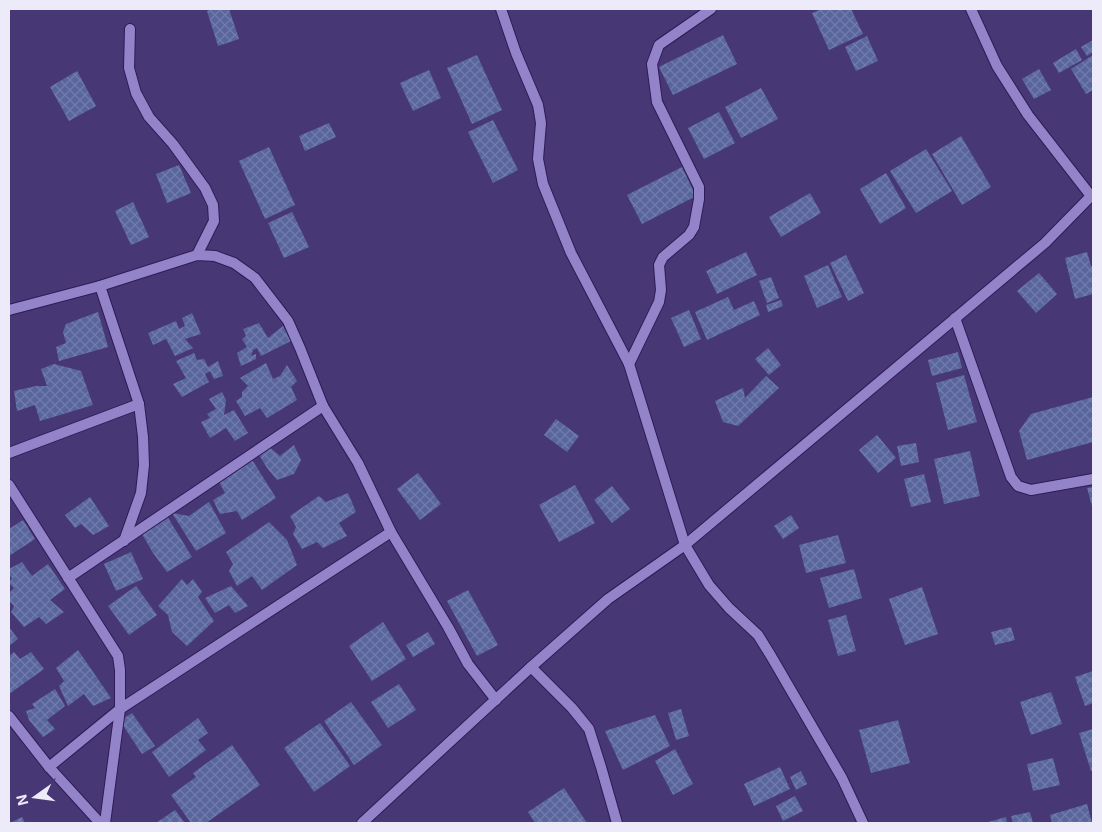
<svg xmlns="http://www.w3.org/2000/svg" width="1102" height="832" font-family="Inter,sans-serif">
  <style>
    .building { fill: url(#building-cross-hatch) }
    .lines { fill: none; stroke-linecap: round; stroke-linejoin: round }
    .minor-casing { stroke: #2f1b58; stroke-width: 12 }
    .tertiary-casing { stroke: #2f1b58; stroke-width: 12 }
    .minor { stroke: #9384ca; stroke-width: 10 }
    .tertiary { stroke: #9384ca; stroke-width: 10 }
  </style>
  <defs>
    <pattern id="building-cross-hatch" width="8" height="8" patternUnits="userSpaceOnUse" patternTransform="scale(1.25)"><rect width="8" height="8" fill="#59659d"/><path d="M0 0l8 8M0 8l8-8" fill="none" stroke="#717bac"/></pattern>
  </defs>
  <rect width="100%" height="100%" fill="#483775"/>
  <g class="building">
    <polygon points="213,9 229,9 239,39 218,46 207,11"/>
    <polygon points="822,9 851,9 863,34 829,50 812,13"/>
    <polygon points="723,35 737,64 673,95 659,67"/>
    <polygon points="867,36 878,61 856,71 845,47"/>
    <polygon points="1093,40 1093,52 1087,56 1081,47"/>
    <polygon points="1076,49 1082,60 1059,73 1053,63"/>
    <polygon points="477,55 502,110 472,124 447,68"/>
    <polygon points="1093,55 1093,90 1086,94 1071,69"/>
    <polygon points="1039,69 1051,90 1034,99 1022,79"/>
    <polygon points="429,70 441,98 413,111 400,83"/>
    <polygon points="77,71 96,106 69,121 50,87"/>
    <polygon points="761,88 778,119 741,138 725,107"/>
    <polygon points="719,112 735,143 704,159 688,128"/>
    <polygon points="493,120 518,170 493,183 468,132"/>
    <polygon points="329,123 336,137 305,151 299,136"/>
    <polygon points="961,136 991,187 962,205 932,154"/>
    <polygon points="269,147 295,205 265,219 239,161"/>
    <polygon points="926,149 952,191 916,213 890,171"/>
    <polygon points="179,165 191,193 167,203 156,174"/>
    <polygon points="682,167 696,196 642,224 627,195"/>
    <polygon points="886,173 906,208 880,224 860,189"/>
    <polygon points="810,193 821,213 781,237 769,217"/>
    <polygon points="133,202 149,237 131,245 115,211"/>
    <polygon points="292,212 309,247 284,258 268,223"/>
    <polygon points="746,252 757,275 717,294 706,271"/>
    <polygon points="1087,252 1091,266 1093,266 1093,294 1075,299 1065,258"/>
    <polygon points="846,255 864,293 848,301 830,263"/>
    <polygon points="828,265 842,297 817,308 804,276"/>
    <polygon points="1039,273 1057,294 1036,313 1017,291"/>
    <polygon points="771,277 779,298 767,303 759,281"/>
    <polygon points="728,297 734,310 754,301 760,315 707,340 695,312"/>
    <polygon points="781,300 783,306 768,312 766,305"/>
    <polygon points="689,310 701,339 684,347 671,318"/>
    <polygon points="98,312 108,347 59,361 56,347 66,343 63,332 66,324"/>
    <polygon points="192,313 201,334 185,339 193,348 175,356 166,339 153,345 148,333 176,321 179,329 185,326 182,318"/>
    <polygon points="259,323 268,338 283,326 291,341 261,356 257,348 253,350 251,356 256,354 256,359 241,366 237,353 247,347 242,339 246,336 243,329"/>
    <polygon points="768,348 781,365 769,375 755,359"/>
    <polygon points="958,352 962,368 932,376 928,360"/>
    <polygon points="194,353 197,360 204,359 208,367 218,361 223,376 214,379 210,371 205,374 209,382 182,397 173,384 186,378 176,361"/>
    <polygon points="266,363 273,379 280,376 287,365 297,381 291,387 297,400 267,418 260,408 245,416 236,401 242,397 242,392 248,386 240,378"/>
    <polygon points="54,364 81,371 93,405 40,421 35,405 17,411 14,391 36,386 47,386 41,369"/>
    <polygon points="964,375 977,422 948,430 936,383"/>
    <polygon points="766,376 779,388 738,426 723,422 715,401 743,388 745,398"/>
    <polygon points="222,392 226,400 224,415 234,410 248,433 235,441 226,428 210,438 201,422 210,418 207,414 216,409 209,399"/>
    <polygon points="1093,397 1093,442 1027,460 1019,431 1031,414"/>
    <polygon points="556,419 579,436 567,452 544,435"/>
    <polygon points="877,435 896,458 878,473 859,450"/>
    <polygon points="916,443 919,462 901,466 897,446"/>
    <polygon points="294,445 301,460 294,474 277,480 267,468 258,453 268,446 280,456"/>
    <polygon points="970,451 980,496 944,504 934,459"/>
    <polygon points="251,458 276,498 242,520 237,511 220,514 213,500 225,493 218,480"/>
    <polygon points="418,473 441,504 420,520 397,489"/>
    <polygon points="924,474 931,502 911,507 904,479"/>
    <polygon points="575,485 595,523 559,542 539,505"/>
    <polygon points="612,486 630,509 612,523 594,500"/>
    <polygon points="1093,487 1093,510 1087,488"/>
    <polygon points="348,493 356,512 339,523 347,536 323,548 317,542 302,549 293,534 296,527 290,516 319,496 326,502"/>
    <polygon points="90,497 109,526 93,535 81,524 75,528 65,515"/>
    <polygon points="209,502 226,533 196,551 172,513 189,516"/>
    <polygon points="791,515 799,528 783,539 774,526"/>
    <polygon points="167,516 192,557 167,572 153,553 142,534"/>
    <polygon points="23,520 35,539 9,556 9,529"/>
    <polygon points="269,522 287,540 297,565 262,590 252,576 237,586 229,571 233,564 226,552"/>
    <polygon points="838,535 846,563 806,573 799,545"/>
    <polygon points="131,552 143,579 116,591 104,564"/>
    <polygon points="22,562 32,576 48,564 65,589 50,600 64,612 46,624 39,617 24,627 11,612 14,606 9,601 9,593 14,588 9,583 12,578 9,575 9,569"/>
    <polygon points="854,569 862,598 829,608 820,578"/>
    <polygon points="182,579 187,585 193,579 202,592 198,597 214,621 187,646 172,632 168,615 158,606"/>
    <polygon points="136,586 157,615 129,635 108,606"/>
    <polygon points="231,586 248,606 235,613 229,605 215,613 205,598"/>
    <polygon points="922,587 938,634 905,645 889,599"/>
    <polygon points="468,590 498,645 477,656 447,601"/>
    <polygon points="846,615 856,651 838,656 828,620"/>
    <polygon points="383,622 406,659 372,681 349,646"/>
    <polygon points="9,627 18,639 9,646"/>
    <polygon points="1011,627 1015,640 995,645 991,632"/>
    <polygon points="428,632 435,644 413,657 406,645"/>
    <polygon points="78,650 111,698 93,706 84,694 68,706 59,686 64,681 56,668"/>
    <polygon points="14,652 20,659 31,652 44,669 9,694 9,656"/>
    <polygon points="1093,671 1093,703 1085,706 1075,677"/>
    <polygon points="399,684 416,710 388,728 371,702"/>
    <polygon points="55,689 65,706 47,720 55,729 43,737 29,720 26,711 35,708 32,704"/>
    <polygon points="1051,692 1062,724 1031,735 1020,702"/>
    <polygon points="351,702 382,745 354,765 324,721"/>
    <polygon points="681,709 689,736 676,740 668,713"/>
    <polygon points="132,713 155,746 142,754 120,721"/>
    <polygon points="655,715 670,746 623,770 605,731"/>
    <polygon points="198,718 208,733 198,740 206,750 169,777 152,752"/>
    <polygon points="898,720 910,763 871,773 859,730"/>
    <polygon points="320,723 350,766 314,792 284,748"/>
    <polygon points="1093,729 1093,771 1091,771 1079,733"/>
    <polygon points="232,745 260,785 206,823 191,823 171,795 196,777 193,773"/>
    <polygon points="675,749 693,784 673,795 655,761"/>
    <polygon points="1053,758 1060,785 1033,791 1027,764"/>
    <polygon points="780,767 790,789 754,806 744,784"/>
    <polygon points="801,771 807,784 796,790 790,777"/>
    <polygon points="564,788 587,823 535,823 528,812"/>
    <polygon points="795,796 803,811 783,821 776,806"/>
    <polygon points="1087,804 1092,823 1052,823 1050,815"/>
    <polygon points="175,810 185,823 156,823"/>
    <polygon points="1030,812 1033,823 1013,823 1011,816"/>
    <polygon points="22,817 25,823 10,823"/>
    <polygon points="1006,817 1007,823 985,823"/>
  </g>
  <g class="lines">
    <defs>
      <g id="minor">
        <polyline points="501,9 516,53 538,105 541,123 538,159 543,184 571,253 629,364 685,545 709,585 729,608 758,635 771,656 842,778 863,823"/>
        <polyline points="971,9 997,66 1028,115 1091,196"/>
        <polyline points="130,29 129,68 136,93 149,117 173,144 205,188 213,205 214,221 197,255"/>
        <polyline points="100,286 139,404 143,437 144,465 141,493 124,541"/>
        <polyline points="9,310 100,286 197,255 215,256 234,263 255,278 288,321 300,348 323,406 358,463 391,532 448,627 468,664 496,700"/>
        <polyline points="955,318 1011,477 1018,486 1031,490 1093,479"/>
        <polyline points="629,364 659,302 661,290 659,265 663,257 689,235 694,227 699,199 699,187 657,102 652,64 659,45 711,9"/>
        <polyline points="9,453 139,404"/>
        <polyline points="9,485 118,656 120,670 120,709 105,823"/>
        <polyline points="68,578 323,406"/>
        <polyline points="531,667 572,708 589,729 601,767 617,823"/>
        <polyline points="9,716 49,767 100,823"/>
        <polyline points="49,767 120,709 391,532"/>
      </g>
      <polyline id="tertiary" points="362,823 531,667 608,599 685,545 1045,243 1093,194"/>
    </defs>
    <use href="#minor" class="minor-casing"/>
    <use href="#tertiary" class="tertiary-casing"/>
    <use href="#minor" class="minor"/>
    <use href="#tertiary" class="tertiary"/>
  </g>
  <rect width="1102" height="832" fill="none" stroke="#edeafa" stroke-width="20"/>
  <g transform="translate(35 797) rotate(256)" stroke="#483775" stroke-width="4" paint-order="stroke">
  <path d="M0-4L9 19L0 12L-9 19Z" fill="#edeafa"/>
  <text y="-8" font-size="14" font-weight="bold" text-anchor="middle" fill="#edeafa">N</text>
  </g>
</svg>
